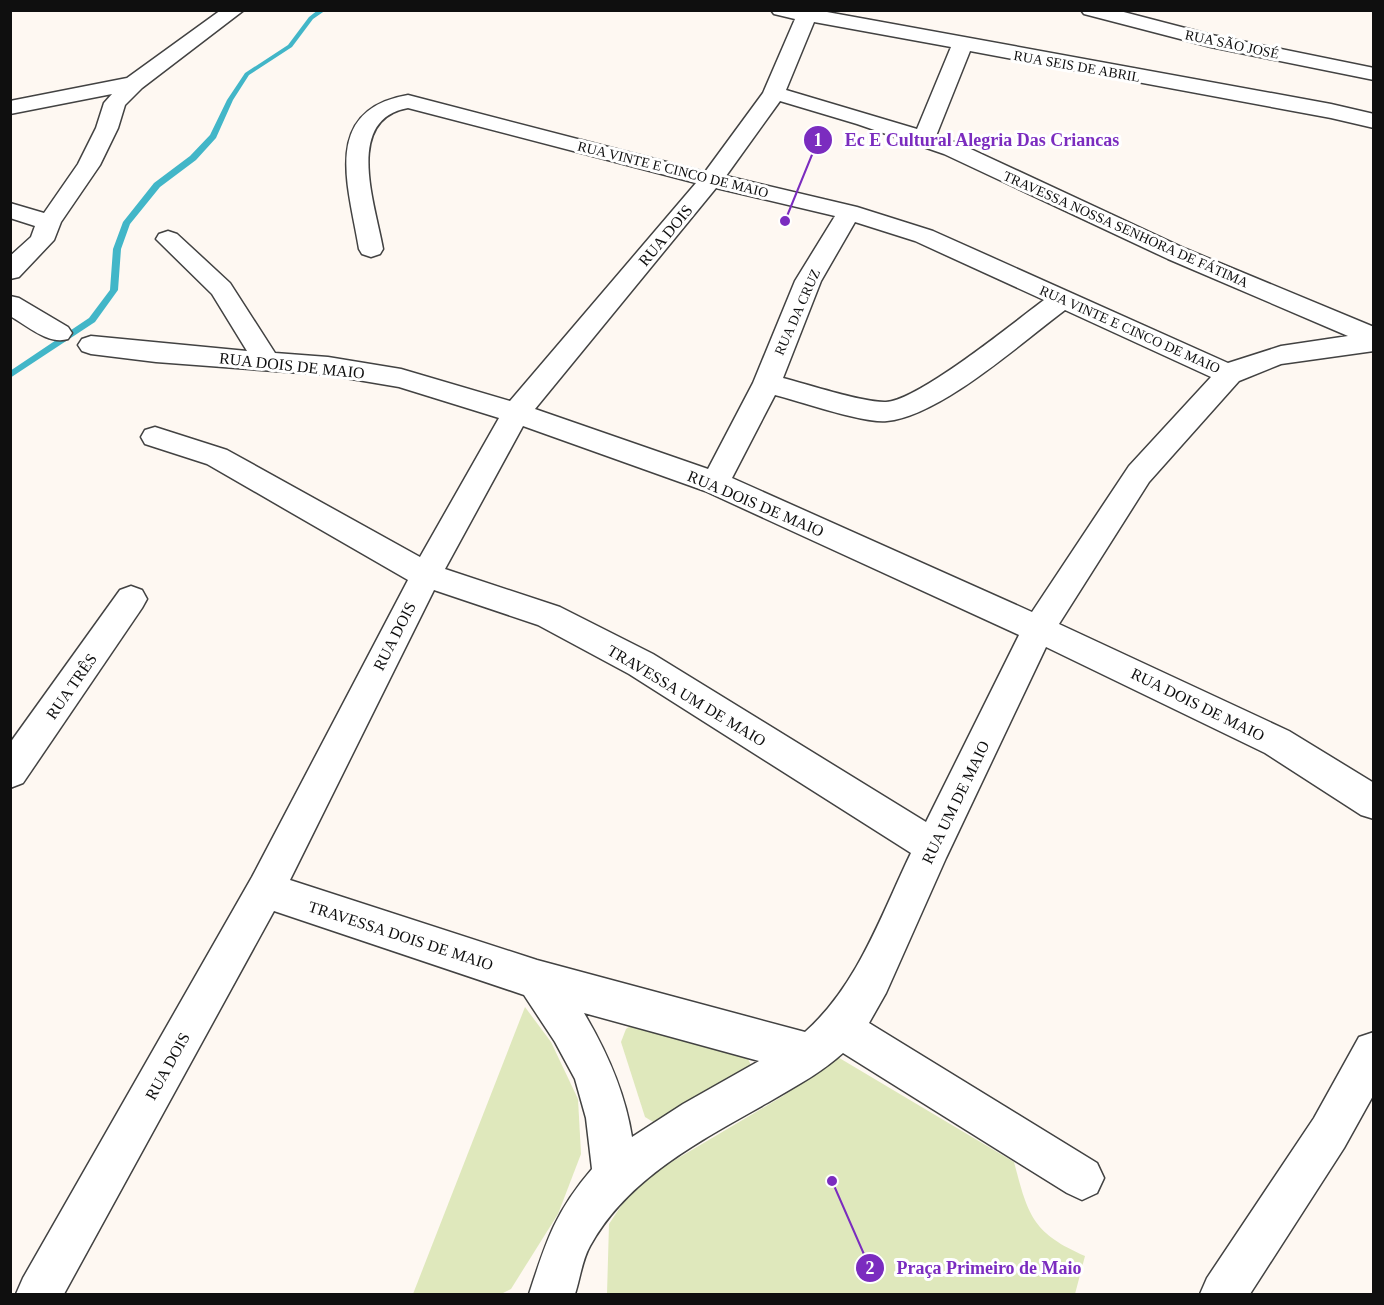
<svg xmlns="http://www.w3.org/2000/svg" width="1384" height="1305" font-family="Georgia,serif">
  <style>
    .green { fill: #dfe8bc }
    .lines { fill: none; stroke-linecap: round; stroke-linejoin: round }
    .stream { fill: #42b6c8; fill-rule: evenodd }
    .minor-casing { stroke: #424242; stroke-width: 3 }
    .minor { fill: #fff; fill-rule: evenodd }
    .labels { text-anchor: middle; stroke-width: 6; stroke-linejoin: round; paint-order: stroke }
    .far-street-label { font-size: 14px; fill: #0f0f0f; stroke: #fff }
    .street-label { font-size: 16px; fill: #0f0f0f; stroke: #fff }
    .leader { fill: none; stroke: #7b2cbf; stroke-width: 2 }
    .callout-dot { fill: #7b2cbf; stroke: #fff; stroke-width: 2 }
    .mark-label { font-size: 18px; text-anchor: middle; font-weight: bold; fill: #fff }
    .callout-label { font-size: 18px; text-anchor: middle; font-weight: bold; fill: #7b2cbf; stroke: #fff; stroke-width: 6; stroke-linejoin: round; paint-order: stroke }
  </style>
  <rect width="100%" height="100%" fill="#fef8f2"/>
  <g class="green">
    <polygon points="525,1007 551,1042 578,1099 581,1154 558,1214 511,1289 501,1294 413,1294"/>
    <polygon points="636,1022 742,1047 752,1067 655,1123 645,1117 621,1042 626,1029"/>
    <path d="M 836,1056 L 1014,1162 C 1028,1215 1032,1233 1085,1256 L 1075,1294 L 607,1294 L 609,1224 L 631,1191 L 658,1170 L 783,1096 Z"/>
  </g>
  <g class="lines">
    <polygon class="stream" points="318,10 326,10 313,19 292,47 249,75 233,100 216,138 196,160 160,187 130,224 121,249 118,290 95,322 10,378 10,371 89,318 110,290 113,249 123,222 154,183 190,156 210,135 227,100 245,73 288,45 309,17"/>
    <defs>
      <g id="minor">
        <polygon points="221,10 244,10 142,88 125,105 118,128 100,165 61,222 54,240 19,277 10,279 10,256 31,237 35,226 10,218 10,203 44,213 78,164 96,128 104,103 112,94 10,114 10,101 127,78"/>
        <path d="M 771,10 L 816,10 L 1331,104 L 1374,114 L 1374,128 L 1331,118 L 970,51 L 936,136 L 960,144 L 1186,249 L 1374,327 L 1374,351 L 1281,364 L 1239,381 L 1149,482 L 1059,624 L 1289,731 L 1374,783 L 1374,819 L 1361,815 L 1265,753 L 1046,647 L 946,858 L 886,993 L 869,1023 L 1097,1163 L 1104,1178 L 1097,1193 L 1082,1200 L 1067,1193 L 843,1053 C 822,1072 798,1085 774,1099 C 706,1138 629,1175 590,1246 C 582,1260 580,1279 575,1294 L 529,1294 C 546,1242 555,1212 592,1169 L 586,1118 L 575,1079 L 555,1042 L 524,995 L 274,911 L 64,1294 L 16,1294 L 23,1278 L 252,877 L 408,580 L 207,464 L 145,444 L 141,437 L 145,430 L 155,427 L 227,450 L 420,557 L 499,418 L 399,387 L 328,375 L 156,362 L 91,354 L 82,351 L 78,345 L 82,339 L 91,336 L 247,351 L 212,294 L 156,239 L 159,234 L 168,231 L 177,234 L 230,283 L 275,353 L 328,357 L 401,369 L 510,401 L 696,183 L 408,108 C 343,119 376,207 383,249 L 380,254 L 371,257 L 362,254 L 359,249 C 349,187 320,110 408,95 L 705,172 L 763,93 L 795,19 L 774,14 ZM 814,22 L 951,47 L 917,129 L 786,90 ZM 780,101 L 857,124 L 944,154 L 1168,259 L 1348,336 L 1281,346 L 1228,363 L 933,231 L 857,207 L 726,176 ZM 716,188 L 835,216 L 795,281 L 753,383 L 708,469 L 535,409 ZM 855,222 L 915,241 L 1044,300 C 1013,323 919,400 886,402 C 864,403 807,384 783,378 L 821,281 ZM 1065,310 L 1211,377 L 1129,466 L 1032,612 L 732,478 L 775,395 C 799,401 865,424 887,421 C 940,416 1021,343 1065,310 ZM 523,426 L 705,491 L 1019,635 L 926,822 L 653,654 L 560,607 L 445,569 ZM 434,590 L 538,625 L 629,674 L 911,853 C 881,915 858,985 805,1032 L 537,960 L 290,880 ZM 584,1013 L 759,1061 L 683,1104 L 632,1137 C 625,1092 607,1052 584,1013 Z"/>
        <polygon points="1081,10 1116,10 1212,35 1374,68 1374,80 1211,47 1084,14"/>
        <path d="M 10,296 L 19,298 L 68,327 L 72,333 L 68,339 C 48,345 28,326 10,316 Z"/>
        <polygon points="131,586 142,590 147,599 142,608 23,783 10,788 10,743 120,590"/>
        <polygon points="1374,1032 1374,1094 1344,1148 1250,1294 1200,1294 1207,1278 1314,1118 1359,1037"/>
      </g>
    </defs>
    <use href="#minor" class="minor-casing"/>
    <use href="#minor" class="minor"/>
  </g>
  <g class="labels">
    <g class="far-street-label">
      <text transform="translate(1232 44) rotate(12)" y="5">RUA SÃO JOSÉ</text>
      <text transform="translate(1077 66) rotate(10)" y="5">RUA SEIS DE ABRIL</text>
      <text transform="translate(673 169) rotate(14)" y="5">RUA VINTE E CINCO DE MAIO</text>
      <text transform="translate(1126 229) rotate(24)" y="5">TRAVESSA NOSSA SENHORA DE FÁTIMA</text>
      <text transform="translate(797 312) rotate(-66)" y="5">RUA DA CRUZ</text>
      <text transform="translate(1130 329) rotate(24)" y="5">RUA VINTE E CINCO DE MAIO</text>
    </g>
    <g class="street-label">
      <text transform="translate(665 235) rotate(-50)" y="6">RUA DOIS</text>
      <text transform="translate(292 365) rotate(6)" y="6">RUA DOIS DE MAIO</text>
      <text transform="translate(756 503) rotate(23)" y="6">RUA DOIS DE MAIO</text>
      <text transform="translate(394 636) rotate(-63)" y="6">RUA DOIS</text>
      <text transform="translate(71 686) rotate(-55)" y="6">RUA TRÊS</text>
      <text transform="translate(687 695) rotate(31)" y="6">TRAVESSA UM DE MAIO</text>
      <text transform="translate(1198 704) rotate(26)" y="6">RUA DOIS DE MAIO</text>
      <text transform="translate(955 802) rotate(-64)" y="6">RUA UM DE MAIO</text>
      <text transform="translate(401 935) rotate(18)" y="6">TRAVESSA DOIS DE MAIO</text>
      <text transform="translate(167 1066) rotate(-61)" y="6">RUA DOIS</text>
    </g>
  </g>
  <path class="leader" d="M785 221L818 140M832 1181L870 1268"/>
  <g class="callout-dot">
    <circle cx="785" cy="221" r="6"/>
    <circle cx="832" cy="1181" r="6"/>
    <circle cx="818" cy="140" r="15"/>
    <circle cx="870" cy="1268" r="15"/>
  </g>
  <g class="mark-label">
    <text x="818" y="146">1</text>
    <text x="870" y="1274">2</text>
  </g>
  <g class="callout-label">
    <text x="982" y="146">Ec E Cultural Alegria Das Criancas</text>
    <text x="989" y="1274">Praça Primeiro de Maio</text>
  </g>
  <rect width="1384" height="1305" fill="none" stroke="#0f0f0f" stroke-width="24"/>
</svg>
